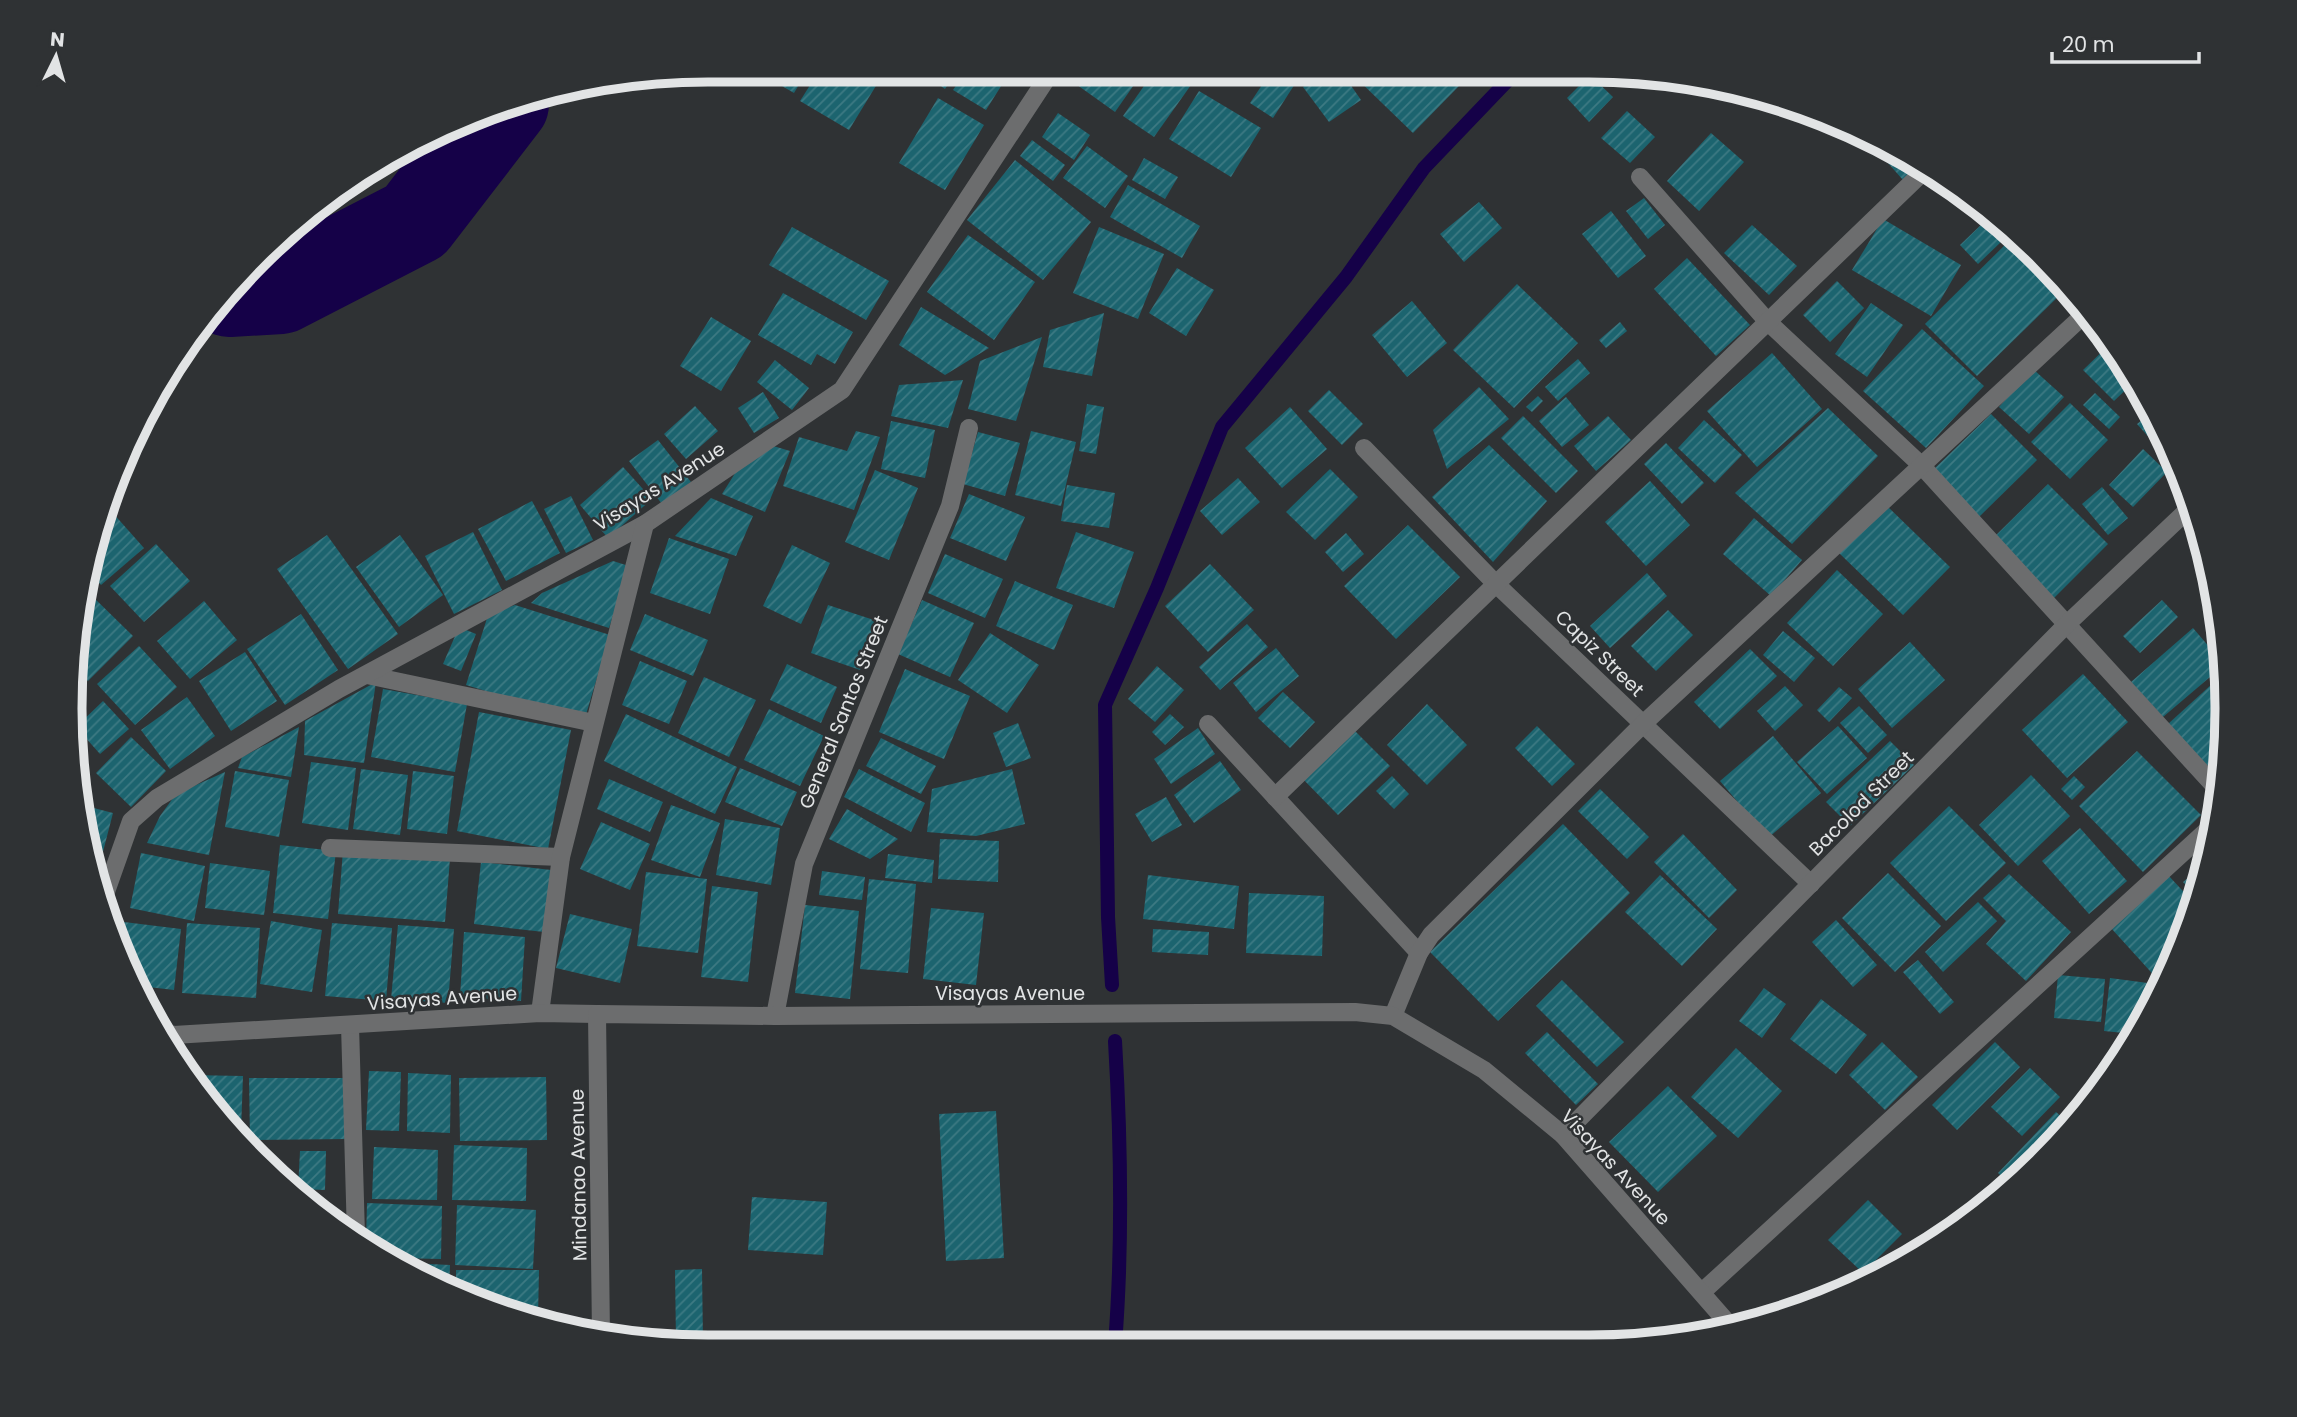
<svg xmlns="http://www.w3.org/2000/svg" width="2297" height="1417" font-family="Poppins,sans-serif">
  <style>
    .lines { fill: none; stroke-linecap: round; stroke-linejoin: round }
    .stream { stroke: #150148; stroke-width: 14 }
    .river { stroke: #150148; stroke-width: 88 }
    .building { fill: url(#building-hatch) }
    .minor { stroke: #6c6d6e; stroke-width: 18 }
    .tertiary { stroke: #6c6d6e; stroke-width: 18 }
    .labels { text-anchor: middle; stroke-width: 5; stroke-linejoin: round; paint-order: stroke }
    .street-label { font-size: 19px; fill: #e2e4e5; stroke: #2f3234 }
    .rim { fill: none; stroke: #e2e4e5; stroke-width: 9 }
  </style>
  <defs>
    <pattern id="building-hatch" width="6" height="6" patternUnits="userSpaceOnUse" patternTransform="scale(1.75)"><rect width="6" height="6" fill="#1c646f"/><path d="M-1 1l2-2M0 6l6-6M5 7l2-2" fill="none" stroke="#3d7a83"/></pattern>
  </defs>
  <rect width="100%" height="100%" fill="#2f3234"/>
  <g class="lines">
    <g class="stream">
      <polyline points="1112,985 1108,917 1105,705 1157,588 1222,427 1346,277 1424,168 1513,75"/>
      <path d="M 1115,1344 C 1123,1243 1121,1142 1115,1041"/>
    </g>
    <polyline class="river" points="229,293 281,290 415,221 505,104"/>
  </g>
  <g class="building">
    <polygon points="754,70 786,70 807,71 794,93"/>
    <polygon points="819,71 885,71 849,130 800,101"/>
    <polygon points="920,71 957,71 945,89"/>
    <polygon points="966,71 977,72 1010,72 986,110 953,90"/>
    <polygon points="1059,72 1143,72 1115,112"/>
    <polygon points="1153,73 1173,73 1191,85 1154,137 1123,116"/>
    <polygon points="1270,73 1302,73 1273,118 1250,103"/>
    <polygon points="1323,73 1343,74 1361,100 1329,122 1303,87"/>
    <polygon points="1352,74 1446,74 1459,86 1413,133"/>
    <polygon points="1590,75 1613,97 1589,122 1567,98"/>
    <polygon points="1615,75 1639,75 1626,87"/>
    <polygon points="1199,91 1261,128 1231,177 1169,139"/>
    <polygon points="938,98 984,125 945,190 899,163"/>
    <polygon points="1627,111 1655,137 1630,163 1601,138"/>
    <polygon points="1058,113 1090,135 1074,160 1042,137"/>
    <polygon points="1711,133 1744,162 1699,211 1667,181"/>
    <polygon points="1864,136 1917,167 1903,180"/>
    <polygon points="1032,140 1065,165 1053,181 1020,156"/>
    <polygon points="1087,146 1128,176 1105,208 1063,178"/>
    <polygon points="1144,158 1178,177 1165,199 1132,180"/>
    <polygon points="1015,160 1091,222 1043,280 967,220"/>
    <polygon points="1128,185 1200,226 1182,258 1110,217"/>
    <polygon points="1644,198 1665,225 1648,239 1626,211"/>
    <polygon points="1479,202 1502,228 1464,262 1440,234"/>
    <polygon points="1611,211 1646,256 1618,278 1582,234"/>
    <polygon points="1883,219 1961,265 1931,316 1852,270"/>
    <polygon points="1984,222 2002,241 1978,264 1960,245"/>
    <polygon points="1752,225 1797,266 1769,295 1724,253"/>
    <polygon points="792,227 889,281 866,320 769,265"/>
    <polygon points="1099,227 1164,254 1138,319 1073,293"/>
    <polygon points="968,235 1035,282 994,340 927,292"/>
    <polygon points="2014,236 2068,287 1977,376 1925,324"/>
    <polygon points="1687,258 1750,325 1716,356 1654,289"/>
    <polygon points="1177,268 1214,290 1186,336 1149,313"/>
    <polygon points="1837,281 1864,308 1830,342 1803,315"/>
    <polygon points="1517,284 1578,343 1514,408 1453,350"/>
    <polygon points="783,293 853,332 835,364 817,354 811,365 758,335"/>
    <polygon points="1412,301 1447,343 1407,377 1372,335"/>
    <polygon points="1871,303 1903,325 1867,377 1835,354"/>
    <polygon points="921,307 989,348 945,375 899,345"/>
    <polygon points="1104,313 1092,376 1043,367 1050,330"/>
    <polygon points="711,317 751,341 721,391 680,366"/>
    <polygon points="1620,322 1627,331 1606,348 1599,340"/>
    <polygon points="1922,329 1984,386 1926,448 1863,391"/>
    <polygon points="1042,337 1016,421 968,409 980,361"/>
    <polygon points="2109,345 2135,381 2114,401 2083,370"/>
    <polygon points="1772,353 1822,409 1757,467 1707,411"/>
    <polygon points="1578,359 1590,373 1558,401 1545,387"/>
    <polygon points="775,360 809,388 792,410 757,382"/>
    <polygon points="2033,369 2064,397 2029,434 1999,407"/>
    <polygon points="963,380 948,428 891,416 899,385"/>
    <polygon points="1479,387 1509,419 1447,469 1433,430"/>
    <polygon points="1329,390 1363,424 1342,445 1308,411"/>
    <polygon points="763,392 779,418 754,433 738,408"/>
    <polygon points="2095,393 2120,417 2109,429 2083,405"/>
    <polygon points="1538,396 1543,401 1532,412 1526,407"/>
    <polygon points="1566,397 1589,425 1562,447 1539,421"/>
    <polygon points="2070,403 2108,440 2070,479 2031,442"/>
    <polygon points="1087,404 1104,407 1096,454 1079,451"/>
    <polygon points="695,406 718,431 686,459 664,434"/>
    <polygon points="1290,407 1327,449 1282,488 1245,448"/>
    <polygon points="1828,408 1878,456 1792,544 1735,493"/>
    <polygon points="2152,412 2178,469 2177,469 2137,424"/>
    <polygon points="1991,414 2037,460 1979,517 1932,471"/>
    <polygon points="1523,416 1578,471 1556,493 1501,438"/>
    <polygon points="1608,416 1631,440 1596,471 1574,446"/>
    <polygon points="1704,420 1742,455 1715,483 1678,448"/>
    <polygon points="891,421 935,430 925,478 881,469"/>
    <polygon points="856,431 880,437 854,510 783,486 799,437 847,451"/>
    <polygon points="1031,431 1076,442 1061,506 1015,495"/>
    <polygon points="978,432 1020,443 1005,496 963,484"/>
    <polygon points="658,440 691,482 662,504 629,461"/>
    <polygon points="1666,443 1704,483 1682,504 1644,464"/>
    <polygon points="770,445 790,451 765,512 722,494 739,467"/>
    <polygon points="1489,445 1547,501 1493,562 1432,497"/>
    <polygon points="2143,449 2167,472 2133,507 2109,485"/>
    <polygon points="623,467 652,499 608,538 580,505"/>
    <polygon points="1330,469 1358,497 1315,540 1286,512"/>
    <polygon points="875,470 918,488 889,560 845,542"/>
    <polygon points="1238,478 1260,502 1222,535 1200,511"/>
    <polygon points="1650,481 1690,525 1646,566 1605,522"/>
    <polygon points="2048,484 2108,544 2051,601 1991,540"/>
    <polygon points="1067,485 1115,493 1109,528 1061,521"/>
    <polygon points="2102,487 2128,518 2108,535 2082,504"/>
    <polygon points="969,494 1025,517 1006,561 950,538"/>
    <polygon points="571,496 593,540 566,553 544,509"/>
    <polygon points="711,498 753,516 736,556 675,536"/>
    <polygon points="532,501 560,553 506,581 478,529"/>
    <polygon points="104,503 144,548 101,585 92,575"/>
    <polygon points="1886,505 1950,567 1903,615 1839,553"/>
    <polygon points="1754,518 1802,560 1771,596 1723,554"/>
    <polygon points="1408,525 1460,577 1396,639 1344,586"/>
    <polygon points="473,532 502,590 454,614 425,556"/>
    <polygon points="1076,532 1134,552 1114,608 1056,588"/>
    <polygon points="1346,533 1364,554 1343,572 1325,552"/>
    <polygon points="327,535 398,634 348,669 277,569"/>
    <polygon points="400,535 443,595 399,627 356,567"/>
    <polygon points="669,538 729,559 710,614 650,593"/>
    <polygon points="156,544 190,581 144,622 110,586"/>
    <polygon points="792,545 830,563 801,624 763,606"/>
    <polygon points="945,554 1003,579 985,618 928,593"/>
    <polygon points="613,561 629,566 609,628 531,603 542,593"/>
    <polygon points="1210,564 1254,610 1208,652 1165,606"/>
    <polygon points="1837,570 1883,614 1833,666 1787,623"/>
    <polygon points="1647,573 1667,596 1610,648 1590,626"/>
    <polygon points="1015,581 1073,605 1054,650 996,626"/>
    <polygon points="89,593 133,636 88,681 76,670"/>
    <polygon points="922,600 974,623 950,677 898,654"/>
    <polygon points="2162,600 2178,617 2140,653 2123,636"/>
    <polygon points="204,601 237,640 190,679 157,641"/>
    <polygon points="515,605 610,635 584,721 466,685 488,615"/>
    <polygon points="828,605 877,621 860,670 811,653"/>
    <polygon points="1668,610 1693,635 1656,671 1631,646"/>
    <polygon points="301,614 338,670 285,705 247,649"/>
    <polygon points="645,614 708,640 693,676 630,650"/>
    <polygon points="1247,624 1268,647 1220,690 1199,667"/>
    <polygon points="459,627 476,634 461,671 443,664"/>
    <polygon points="2193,628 2223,663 2223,666 2163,717 2131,682"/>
    <polygon points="1783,631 1815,658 1794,682 1763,655"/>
    <polygon points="990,633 1039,665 1007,713 958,680"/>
    <polygon points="1910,642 1945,680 1892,728 1858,689"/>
    <polygon points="139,646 177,687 135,725 97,684"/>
    <polygon points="1276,648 1299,676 1256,712 1233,683"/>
    <polygon points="1750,649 1777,676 1720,729 1694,702"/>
    <polygon points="245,652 277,701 231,731 199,681"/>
    <polygon points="640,661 687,681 669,724 622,705"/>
    <polygon points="787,664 837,687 821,723 770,700"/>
    <polygon points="1157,666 1184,690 1155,722 1128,699"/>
    <polygon points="905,669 970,696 944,759 879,732"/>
    <polygon points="2083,674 2128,722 2067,778 2022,730"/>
    <polygon points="2223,674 2226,750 2221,780 2168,724"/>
    <polygon points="704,677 756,700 729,757 678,733"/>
    <polygon points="376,682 364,763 304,755 305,721"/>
    <polygon points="1785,686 1803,705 1775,731 1757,711"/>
    <polygon points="1839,687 1852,698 1829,722 1817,710"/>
    <polygon points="383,689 467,704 455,772 371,757"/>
    <polygon points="1283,692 1315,722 1290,748 1258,718"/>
    <polygon points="187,697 215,736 170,769 141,730"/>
    <polygon points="103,701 129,729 100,754 76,727"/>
    <polygon points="1427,704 1467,745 1427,785 1387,745"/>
    <polygon points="1859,706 1887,735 1868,753 1840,723"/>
    <polygon points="769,709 824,736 800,786 744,760"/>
    <polygon points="479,712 571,730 548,849 457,831"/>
    <polygon points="626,714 737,767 715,814 604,761"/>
    <polygon points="1170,714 1184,727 1165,745 1152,732"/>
    <polygon points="1018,723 1031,758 1006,767 993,733"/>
    <polygon points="1537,726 1575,764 1552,786 1515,748"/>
    <polygon points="1838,726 1867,758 1827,794 1797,762"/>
    <polygon points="299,727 291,777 238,768 242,757"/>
    <polygon points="1198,728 1215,754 1171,784 1154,759"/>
    <polygon points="1352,728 1390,766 1338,815 1300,776"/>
    <polygon points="1773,736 1821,793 1768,838 1720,781"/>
    <polygon points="131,737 166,771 131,807 96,773"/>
    <polygon points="881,738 936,766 921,794 866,766"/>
    <polygon points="1890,741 1914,765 1850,826 1826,802"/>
    <polygon points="2137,751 2201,815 2143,872 2079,806"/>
    <polygon points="1220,761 1241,790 1194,823 1174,795"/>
    <polygon points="311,762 356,768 348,830 302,823"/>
    <polygon points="740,768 797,792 782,826 725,802"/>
    <polygon points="361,769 408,775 400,835 353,829"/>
    <polygon points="859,769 925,803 911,832 844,797"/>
    <polygon points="1012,769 1025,824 976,836 927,832 932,789"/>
    <polygon points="235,771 289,780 279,837 225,827"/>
    <polygon points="413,771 454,776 447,834 407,829"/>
    <polygon points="225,772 209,855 147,843 160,816 176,794"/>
    <polygon points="2031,775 2070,816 2018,866 1979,825"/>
    <polygon points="1392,776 1409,794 1394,809 1376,791"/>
    <polygon points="2074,776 2085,787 2072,800 2061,789"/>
    <polygon points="609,779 663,802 650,832 597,809"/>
    <polygon points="1600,789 1649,837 1627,859 1578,811"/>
    <polygon points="1166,797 1182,825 1152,842 1135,814"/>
    <polygon points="671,805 720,823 700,877 651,860"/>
    <polygon points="86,806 113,813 97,875 89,824"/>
    <polygon points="1949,806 2006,863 1946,921 1890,863"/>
    <polygon points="847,809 898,839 870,859 829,839"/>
    <polygon points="725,819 780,828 771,885 716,875"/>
    <polygon points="601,822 650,844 630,890 580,869"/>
    <polygon points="1563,824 1630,893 1498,1021 1430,952"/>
    <polygon points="2080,828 2127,881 2089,914 2042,861"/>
    <polygon points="1683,834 1737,890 1709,918 1654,862"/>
    <polygon points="940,839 999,841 998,882 938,879"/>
    <polygon points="280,845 336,851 328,919 273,913"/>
    <polygon points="343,850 450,858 445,922 338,914"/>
    <polygon points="141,853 205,866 194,921 130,908"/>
    <polygon points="888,854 934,860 932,883 885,878"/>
    <polygon points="481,862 551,870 544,932 474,924"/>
    <polygon points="2207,862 2205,873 2196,897 2183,882"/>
    <polygon points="210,863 270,871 264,915 205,908"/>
    <polygon points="822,871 865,877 862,900 819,895"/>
    <polygon points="646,872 707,879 698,953 637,946"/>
    <polygon points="1888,873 1941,926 1895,972 1842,918"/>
    <polygon points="2009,874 2071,932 2026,981 1986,944 2006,921 1983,898"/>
    <polygon points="1148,875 1239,886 1234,929 1143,919"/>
    <polygon points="1660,875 1717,929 1682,966 1625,912"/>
    <polygon points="2168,875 2194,903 2168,973 2159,981 2111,928"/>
    <polygon points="869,879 916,884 908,973 860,969"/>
    <polygon points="712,886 758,892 748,982 701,977"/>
    <polygon points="1249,893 1324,896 1322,956 1246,953"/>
    <polygon points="1978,902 1997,921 1943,972 1925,952"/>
    <polygon points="805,905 859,911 850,999 795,993"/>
    <polygon points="931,908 984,913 976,985 923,979"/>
    <polygon points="570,914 632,929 620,983 556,968"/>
    <polygon points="1836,920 1877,965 1853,987 1812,942"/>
    <polygon points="116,921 181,929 174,990 140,986 114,935"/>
    <polygon points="271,921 322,930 312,992 260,984"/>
    <polygon points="187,923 260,928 256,998 182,993"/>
    <polygon points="332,923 392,928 386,1001 325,996"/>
    <polygon points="398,925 454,929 448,1003 391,999"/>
    <polygon points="1153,929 1209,932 1208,955 1152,952"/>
    <polygon points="464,932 525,937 521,1001 460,997"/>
    <polygon points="1918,960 1954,1002 1940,1014 1903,972"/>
    <polygon points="2058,975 2105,979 2101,1022 2054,1018"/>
    <polygon points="2110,978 2163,985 2134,1034 2104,1031"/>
    <polygon points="1562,980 1624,1042 1597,1067 1536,1006"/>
    <polygon points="1764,988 1786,1004 1762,1038 1739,1021"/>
    <polygon points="1821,999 1867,1035 1836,1074 1790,1039"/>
    <polygon points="1547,1032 1598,1084 1576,1105 1525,1053"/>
    <polygon points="1882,1042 1918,1077 1885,1110 1849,1075"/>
    <polygon points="1995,1042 2020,1067 1957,1130 1932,1105"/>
    <polygon points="1736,1048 1782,1091 1738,1138 1691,1097"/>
    <polygon points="2030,1068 2060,1097 2022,1136 1991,1107"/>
    <polygon points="369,1071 401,1072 399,1131 366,1130"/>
    <polygon points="408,1073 451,1075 450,1133 407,1131"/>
    <polygon points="190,1075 243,1076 241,1131 190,1077"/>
    <polygon points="546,1077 547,1140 460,1141 459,1078"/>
    <polygon points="249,1078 348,1078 348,1139 250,1140"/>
    <polygon points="1668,1086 1717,1136 1658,1192 1609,1142"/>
    <polygon points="996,1111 1004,1258 946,1261 939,1114"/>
    <polygon points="2056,1112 2070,1124 2012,1186 1998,1173"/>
    <polygon points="454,1145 527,1148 526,1201 452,1200"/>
    <polygon points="374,1147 438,1150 437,1200 372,1199"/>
    <polygon points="300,1151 326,1151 325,1190 298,1189"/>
    <polygon points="752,1197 827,1202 823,1255 748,1250"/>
    <polygon points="1868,1200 1902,1234 1863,1273 1828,1240"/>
    <polygon points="367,1203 442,1206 441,1259 394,1258 366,1242"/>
    <polygon points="457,1205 536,1210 533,1269 455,1265"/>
    <polygon points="315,1210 341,1211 340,1227 320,1215"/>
    <polygon points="1912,1241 1922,1251 1907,1262 1879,1273"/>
    <polygon points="410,1263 450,1265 449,1290 410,1267"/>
    <polygon points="702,1269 703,1342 676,1342 675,1270"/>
    <polygon points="456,1270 539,1270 538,1318 465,1299 456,1293"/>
  </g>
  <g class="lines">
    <g class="minor">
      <polyline points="1640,177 1768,322 1921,465 2219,791"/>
      <polyline points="1364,448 1496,584 1811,884"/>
      <polyline points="367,675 594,723"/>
      <polyline points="1208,724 1419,953"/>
      <polyline points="1275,797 1924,171"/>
      <polyline points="330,848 561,857"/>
      <polyline points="102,903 131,821 157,798 339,689 645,524 842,390 1051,72"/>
      <polyline points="540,1013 561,857 645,524"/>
      <polyline points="775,1016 804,864 950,506 969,428"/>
      <polyline points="1393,1016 1419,953 1431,935 1643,724 2086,313"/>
      <polyline points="350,1025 356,1236"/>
      <polyline points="162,1032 174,1035 540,1013 597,1014"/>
      <polyline points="174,1057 174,1035"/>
      <polyline points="1702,1292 2213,825"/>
    </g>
    <g class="tertiary">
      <polyline points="1563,1135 2066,625 2193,505"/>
      <polyline points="601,1335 597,1014 775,1016 1355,1012 1393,1016 1484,1070 1563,1135 1733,1329"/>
    </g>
  </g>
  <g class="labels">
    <g class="street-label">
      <text transform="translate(659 486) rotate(-32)" y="7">Visayas Avenue</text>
      <text transform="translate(1600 653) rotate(44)" y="7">Capiz Street</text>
      <text transform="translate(843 712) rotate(-68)" y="7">General Santos Street</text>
      <text transform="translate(1861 803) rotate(-45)" y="7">Bacolod Street</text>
      <text x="1010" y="1000">Visayas Avenue</text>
      <text transform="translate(442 998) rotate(-4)" y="7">Visayas Avenue</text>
      <text transform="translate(1616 1167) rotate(47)" y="7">Visayas Avenue</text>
      <text transform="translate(578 1175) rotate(-91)" y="7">Mindanao Avenue</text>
    </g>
  </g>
  <path d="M0 0H2297V1417H0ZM708 82H1589A626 626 0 0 1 2215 708V709A626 626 0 0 1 1589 1335H708A626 626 0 0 1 82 709V708A626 626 0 0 1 708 82Z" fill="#2f3234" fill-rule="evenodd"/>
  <path class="rim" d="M708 82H1589A626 626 0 0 1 2215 708V709A626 626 0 0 1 1589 1335H708A626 626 0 0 1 82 709V708A626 626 0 0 1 708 82Z"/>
  <g transform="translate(56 56) rotate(5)" stroke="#2f3234" stroke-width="5" paint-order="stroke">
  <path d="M0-5L12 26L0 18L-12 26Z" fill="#e2e4e5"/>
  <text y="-10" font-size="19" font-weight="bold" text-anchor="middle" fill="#e2e4e5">N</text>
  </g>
  <path d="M2052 52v10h147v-10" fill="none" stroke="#e2e4e5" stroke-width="3.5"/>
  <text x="2062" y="52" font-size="21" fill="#e2e4e5" stroke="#2f3234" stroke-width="5" paint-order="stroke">20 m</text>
</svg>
